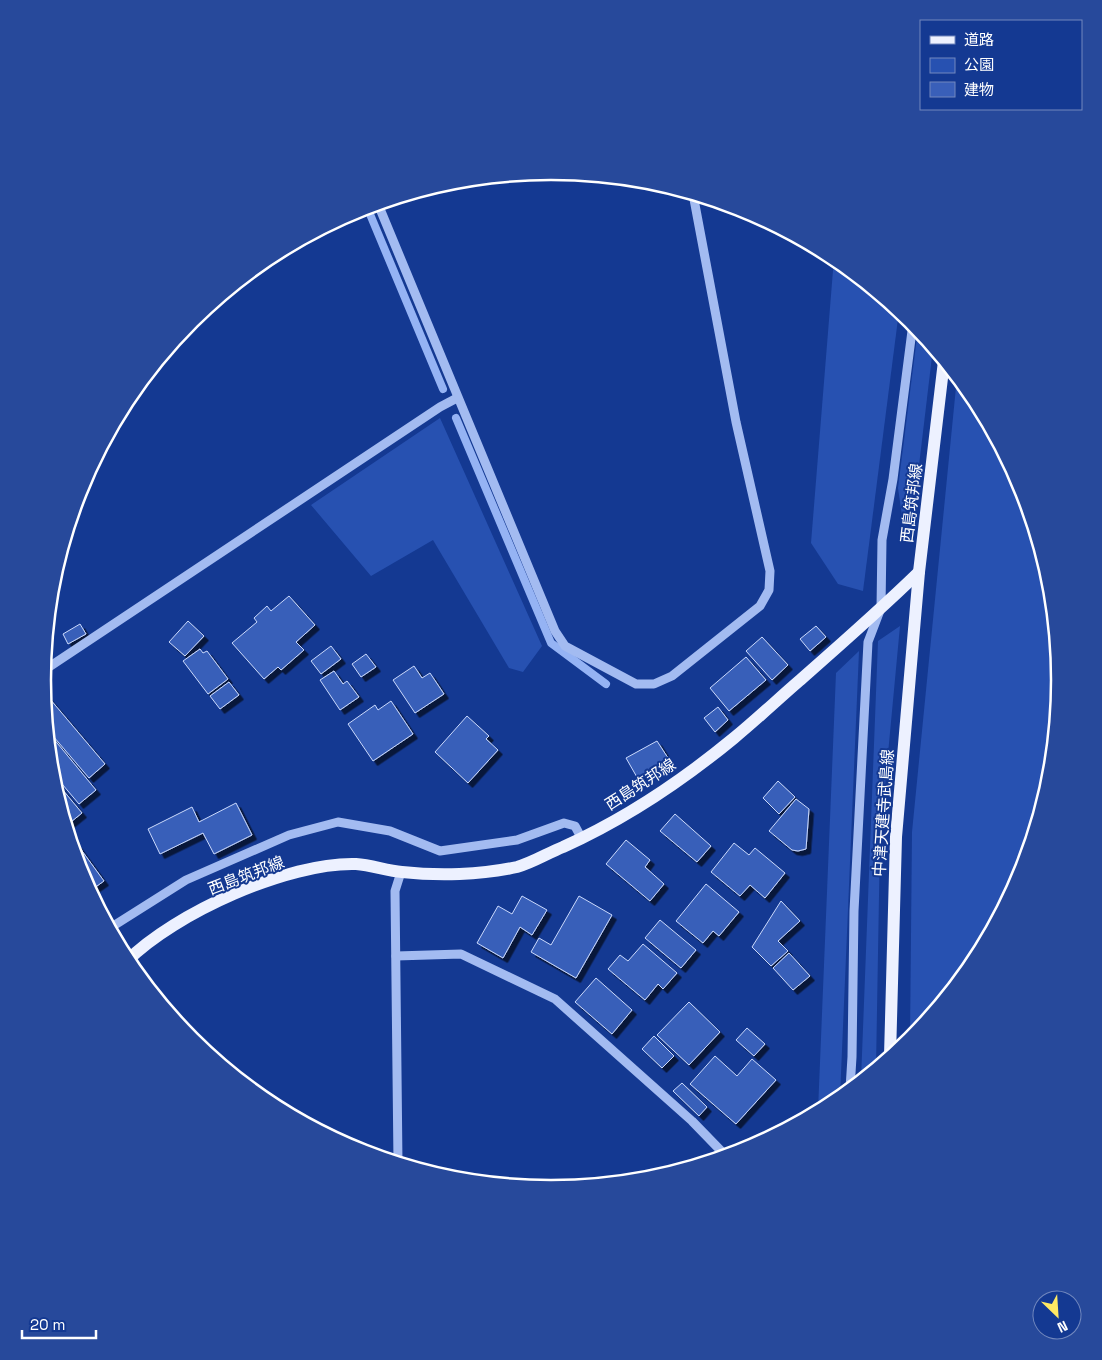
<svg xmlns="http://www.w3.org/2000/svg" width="1102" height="1360" font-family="'Space Grotesk','Noto Sans JP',sans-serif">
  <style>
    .green { fill: #2751b1 }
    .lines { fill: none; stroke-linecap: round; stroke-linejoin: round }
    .stream { stroke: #95b3f4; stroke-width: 8 }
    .building { fill: #395fb9; stroke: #cad9fc; filter: url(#shadow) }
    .minor { stroke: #a3bbf1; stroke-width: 9 }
    .major { stroke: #edf1ff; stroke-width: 12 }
    .labels { text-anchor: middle; stroke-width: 4; stroke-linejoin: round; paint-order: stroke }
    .street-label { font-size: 16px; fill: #fff; stroke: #143992 }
    .rim { fill: none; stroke: #fff; stroke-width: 2.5 }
  </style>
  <defs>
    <filter id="shadow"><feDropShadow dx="4.5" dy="4.5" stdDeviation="0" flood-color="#0009"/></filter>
  </defs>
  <rect width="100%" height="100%" fill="#143992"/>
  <g class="green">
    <polygon points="834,258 899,311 863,591 838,584 811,543"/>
    <polygon points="918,329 933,348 912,524 904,529 898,488"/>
    <polygon points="957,377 974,398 1021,486 1050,581 1059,680 1050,779 1021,875 974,963 910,1040 912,832"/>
    <polygon points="440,418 542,646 523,672 509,668 433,540 371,576 311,505"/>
    <polygon points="900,626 880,839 876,1068 861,1080 878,641"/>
    <polygon points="859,651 840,1097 818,1111 836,673"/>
  </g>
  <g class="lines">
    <g class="stream">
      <polyline points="367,207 443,389"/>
      <polyline points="456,418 551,643 606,684"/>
    </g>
  </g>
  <g class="building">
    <polygon points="289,596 315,625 296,642 304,650 281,670 278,667 264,679 232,643 257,622 254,618 267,606 271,611"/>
    <polygon points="188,621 204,636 185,656 169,642"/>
    <polygon points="80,624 86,634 68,644 63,634"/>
    <polygon points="816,626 826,637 810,651 800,639"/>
    <polygon points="762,637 788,665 772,680 746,651"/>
    <polygon points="331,646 341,659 321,674 311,661"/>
    <polygon points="200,649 203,653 207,651 228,679 208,694 183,661"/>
    <polygon points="366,654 376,667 361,677 352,664"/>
    <polygon points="746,657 766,680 729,711 710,688"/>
    <polygon points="414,666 422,678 430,673 444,694 415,713 393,680"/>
    <polygon points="334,671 343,684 347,681 359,697 340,710 320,680"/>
    <polygon points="229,682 239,695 220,709 210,696"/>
    <polygon points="44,692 105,764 89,778 47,729"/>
    <polygon points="391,701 413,734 373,761 348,724 375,705 378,710"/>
    <polygon points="718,707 728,720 715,732 704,718"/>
    <polygon points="467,716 489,736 486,739 498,750 468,783 435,752"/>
    <polygon points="48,732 96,790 79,804 51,771"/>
    <polygon points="657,741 670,761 638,779 626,758"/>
    <polygon points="52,777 82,813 66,826 52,779"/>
    <polygon points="778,781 795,797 779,814 763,798"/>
    <polygon points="796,799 809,809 806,849 798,851 792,850 769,831"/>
    <polygon points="236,803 252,835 214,854 203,833 160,854 148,829 192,807 199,822"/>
    <polygon points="675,814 711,846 697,862 660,831"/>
    <polygon points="626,840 650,860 645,867 664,884 650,901 606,864"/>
    <polygon points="734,843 749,855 755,848 785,873 765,898 750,885 740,896 711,872"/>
    <polygon points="77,844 104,881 90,891 81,874 73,847"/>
    <polygon points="706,884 739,912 719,936 713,931 703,943 676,921"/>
    <polygon points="522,896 547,910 532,935 520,927 503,958 477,943 498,906 512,914"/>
    <polygon points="579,896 612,915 576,978 531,952 539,938 551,945"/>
    <polygon points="781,901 800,921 778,941 788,951 771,966 752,947"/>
    <polygon points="660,920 696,950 681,968 645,938"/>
    <polygon points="643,944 677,973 663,989 658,984 645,1000 608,969 620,955 628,961"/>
    <polygon points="789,953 810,976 793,990 773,968"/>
    <polygon points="596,978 632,1010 612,1034 575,1002"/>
    <polygon points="689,1002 720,1032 689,1065 657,1035"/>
    <polygon points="747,1028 765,1044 754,1056 736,1040"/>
    <polygon points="654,1036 674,1056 662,1068 642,1049"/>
    <polygon points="715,1056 737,1076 752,1059 776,1080 736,1124 690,1084"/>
    <polygon points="682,1083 707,1107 699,1116 673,1091"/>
  </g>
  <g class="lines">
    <g class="minor">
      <polyline points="378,204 555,631 565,646 636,684 654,684 672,676 760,606 769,590 770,571 736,422 693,194"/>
      <polyline points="43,671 440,407 457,398"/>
      <polyline points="110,928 186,880 289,835 338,822 390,831 440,851 517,840 564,823 575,826 582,839"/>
      <polyline points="396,956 461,954 555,999 692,1121 726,1156"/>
      <polyline points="850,1089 852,1057 854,911 868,642 881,608 882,540 893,479 913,323"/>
      <polyline points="398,1163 395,891 401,872"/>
    </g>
    <g class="major">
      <path d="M 127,961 C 175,913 288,862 356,864 C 372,865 387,871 402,872 C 438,876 481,875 517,867 C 532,863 548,853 563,847 C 623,820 683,780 734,738 C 756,720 777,700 799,681 C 840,645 880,610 919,572"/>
      <polyline points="890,1056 896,837 919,572 944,361"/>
    </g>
  </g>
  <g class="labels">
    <g class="street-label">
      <text transform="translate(911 503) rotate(-83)" y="6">西島筑邦線</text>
      <text transform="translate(640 784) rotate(-33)" y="6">西島筑邦線</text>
      <text transform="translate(883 813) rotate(-86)" y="6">中津天建寺武島線</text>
      <text transform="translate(246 875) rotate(-21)" y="6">西島筑邦線</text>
    </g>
  </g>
  <path d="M0 0H1102V1360H0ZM51 680a500 500 0 1 1 1000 0a500 500 0 1 1-1000 0Z" fill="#27499b" fill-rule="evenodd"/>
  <path class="rim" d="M51 680a500 500 0 1 1 1000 0a500 500 0 1 1-1000 0Z"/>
  <rect x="920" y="20" width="162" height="90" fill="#143992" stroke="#7288be"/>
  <rect x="930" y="36" width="25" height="8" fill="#edf1ff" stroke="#7288be"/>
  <text x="964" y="45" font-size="15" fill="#ffffff">道路</text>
  <rect x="930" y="58" width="25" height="15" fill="#2751b1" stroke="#7288be"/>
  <text x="964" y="70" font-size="15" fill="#ffffff">公園</text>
  <rect x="930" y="82" width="25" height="15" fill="#395fb9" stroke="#7288be"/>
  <text x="964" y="95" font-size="15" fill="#ffffff">建物</text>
  <g transform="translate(1057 1315) rotate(155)"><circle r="24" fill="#143992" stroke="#7288be"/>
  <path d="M0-4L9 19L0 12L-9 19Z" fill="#ffe963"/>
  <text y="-8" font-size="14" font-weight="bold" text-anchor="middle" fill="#ffffff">N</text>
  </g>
  <path d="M22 1330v8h74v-8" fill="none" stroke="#ffffff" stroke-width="2.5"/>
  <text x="30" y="1330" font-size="15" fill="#ffffff" stroke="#143992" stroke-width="4" paint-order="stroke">20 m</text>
</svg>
